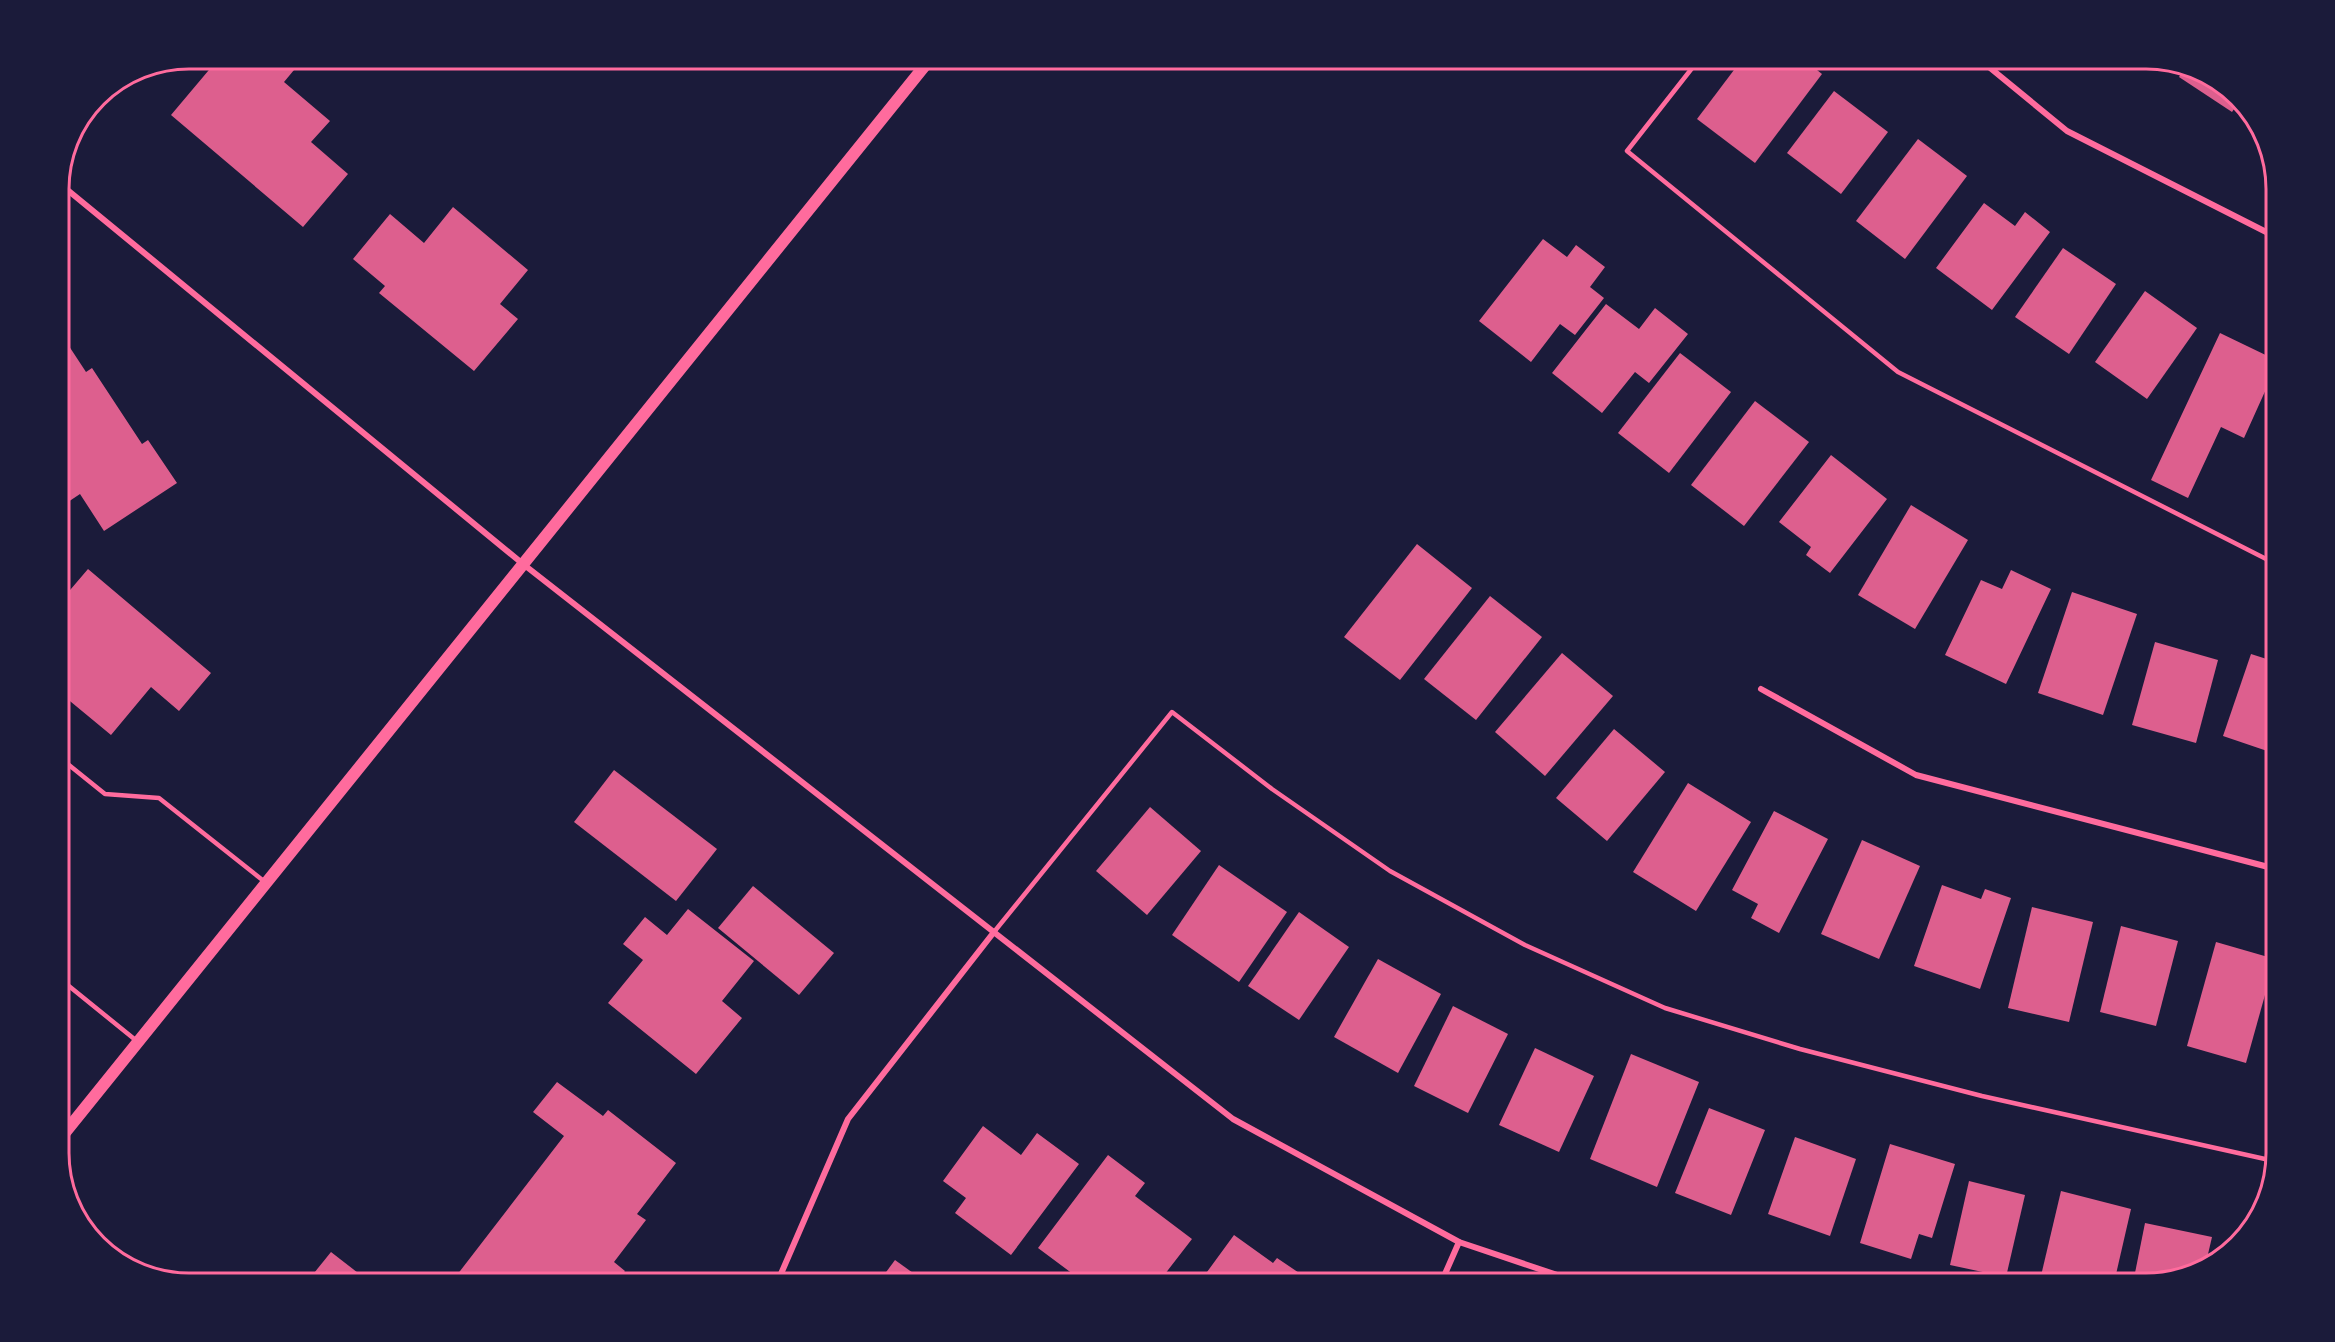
<svg xmlns="http://www.w3.org/2000/svg" width="2335" height="1342" font-family="'Asap Condensed',sans-serif">
  <style>
    .building { fill: #dd5f8e }
    .lines { fill: none; stroke-linecap: round; stroke-linejoin: round }
    .service { stroke: #ff6b9d; stroke-width: 4.5 }
    .minor { stroke: #ff6b9d; stroke-width: 6 }
    .secondary { stroke: #ff6b9d; stroke-width: 12 }
    .rim { fill: none; stroke: #ff6b9d; stroke-width: 3 }
  </style>
  <rect width="100%" height="100%" fill="#1b1b3a"/>
  <g class="building">
    <polygon points="219,58 304,58 284,82 330,121 311,142 348,174 303,227 171,115"/>
    <polygon points="1743,58 1802,58 1822,74 1755,163 1697,119"/>
    <polygon points="2184,69 2211,76 2239,102 2232,112 2179,77"/>
    <polygon points="1834,91 1888,132 1841,194 1787,153"/>
    <polygon points="1918,139 1967,176 1905,259 1856,221"/>
    <polygon points="1984,203 2015,226 2025,212 2050,232 1992,310 1936,268"/>
    <polygon points="453,207 528,270 500,304 518,319 474,371 379,293 385,286 353,259 390,214 424,243"/>
    <polygon points="1543,239 1567,257 1576,245 1605,267 1590,287 1604,298 1575,335 1560,324 1531,362 1479,321"/>
    <polygon points="2063,248 2116,284 2069,354 2015,317"/>
    <polygon points="2145,291 2197,328 2147,399 2095,362"/>
    <polygon points="1606,304 1639,329 1655,308 1688,334 1649,383 1635,372 1602,413 1552,373"/>
    <polygon points="2220,333 2276,360 2276,367 2244,438 2221,427 2188,498 2151,480"/>
    <polygon points="65,340 86,372 92,368 142,444 148,440 177,483 104,531 80,494 59,508 59,343"/>
    <polygon points="1680,353 1731,392 1669,473 1618,433"/>
    <polygon points="1755,401 1809,442 1744,526 1691,485"/>
    <polygon points="1831,455 1887,499 1830,573 1806,555 1811,547 1779,522"/>
    <polygon points="1911,505 1968,540 1915,629 1858,595"/>
    <polygon points="1417,544 1472,588 1400,680 1344,637"/>
    <polygon points="88,569 211,673 179,711 151,687 111,735 59,692 59,603"/>
    <polygon points="2011,570 2051,589 2006,684 1945,655 1981,580 2002,589"/>
    <polygon points="2072,592 2137,614 2103,715 2038,693"/>
    <polygon points="1490,596 1542,637 1476,720 1424,679"/>
    <polygon points="2155,642 2218,660 2196,743 2132,725"/>
    <polygon points="1562,653 1613,696 1545,776 1495,732"/>
    <polygon points="2251,654 2276,662 2276,754 2223,736"/>
    <polygon points="1614,729 1665,772 1607,841 1556,798"/>
    <polygon points="614,770 717,849 676,901 574,822"/>
    <polygon points="1688,783 1751,822 1696,911 1633,872"/>
    <polygon points="1150,807 1201,851 1147,915 1096,871"/>
    <polygon points="1774,811 1828,839 1779,933 1751,918 1758,904 1732,890"/>
    <polygon points="1862,840 1920,866 1879,959 1821,934"/>
    <polygon points="1219,865 1287,912 1239,982 1172,935"/>
    <polygon points="1942,885 1981,899 1985,889 2011,898 1980,989 1914,966"/>
    <polygon points="753,886 834,953 799,995 718,928"/>
    <polygon points="2032,907 2093,922 2069,1022 2008,1008"/>
    <polygon points="688,909 754,961 722,1001 742,1018 696,1074 608,1003 643,960 623,944 645,917 667,935"/>
    <polygon points="1299,912 1349,947 1299,1020 1248,986"/>
    <polygon points="2121,926 2178,941 2156,1026 2100,1012"/>
    <polygon points="2216,942 2275,959 2246,1063 2187,1046"/>
    <polygon points="1378,959 1441,994 1398,1073 1334,1037"/>
    <polygon points="1453,1006 1508,1034 1468,1113 1414,1086"/>
    <polygon points="1535,1048 1594,1076 1559,1152 1499,1125"/>
    <polygon points="1631,1054 1699,1082 1657,1187 1590,1159"/>
    <polygon points="557,1082 603,1116 608,1110 676,1163 637,1214 646,1220 614,1262 625,1271 615,1283 468,1283 457,1275 564,1136 533,1112"/>
    <polygon points="1709,1108 1765,1130 1731,1215 1675,1193"/>
    <polygon points="983,1126 1021,1155 1037,1133 1079,1164 1011,1255 955,1213 966,1198 943,1181"/>
    <polygon points="1795,1137 1856,1159 1830,1236 1768,1214"/>
    <polygon points="1890,1144 1955,1164 1932,1238 1919,1234 1911,1259 1860,1243"/>
    <polygon points="1108,1155 1145,1183 1135,1196 1192,1239 1158,1283 1085,1283 1038,1248"/>
    <polygon points="1969,1181 2025,1195 2006,1277 1950,1265"/>
    <polygon points="2061,1191 2131,1209 2114,1283 2053,1283 2040,1280"/>
    <polygon points="2145,1223 2212,1237 2205,1267 2146,1283 2133,1283"/>
    <polygon points="1234,1235 1273,1263 1277,1258 1314,1283 1199,1283"/>
    <polygon points="331,1252 371,1283 306,1283"/>
    <polygon points="895,1260 927,1283 878,1283"/>
  </g>
  <g class="lines">
    <g class="service">
      <polyline points="1700,58 1627,151 1898,372 2276,564"/>
      <polyline points="59,757 105,794 159,798 265,882"/>
      <polyline points="994,932 1172,712 1272,789 1390,871 1525,945 1665,1008 1800,1049 1982,1096 2274,1161"/>
      <polyline points="59,978 138,1042"/>
    </g>
    <g class="minor">
      <polyline points="1978,58 2067,131 2276,237"/>
      <polyline points="59,183 523,564 1233,1119 1459,1242 1581,1283"/>
      <polyline points="1761,689 1916,775 2276,869"/>
      <polyline points="777,1283 848,1119 994,932"/>
      <polyline points="1441,1283 1459,1242"/>
    </g>
    <polyline class="secondary" points="59,1140 931,58"/>
  </g>
  <path d="M0 0H2335V1342H0ZM189 69H2146A120 120 0 0 1 2266 189V1153A120 120 0 0 1 2146 1273H189A120 120 0 0 1 69 1153V189A120 120 0 0 1 189 69Z" fill="#1b1b3a" fill-rule="evenodd"/>
  <path class="rim" d="M189 69H2146A120 120 0 0 1 2266 189V1153A120 120 0 0 1 2146 1273H189A120 120 0 0 1 69 1153V189A120 120 0 0 1 189 69Z"/>
</svg>
